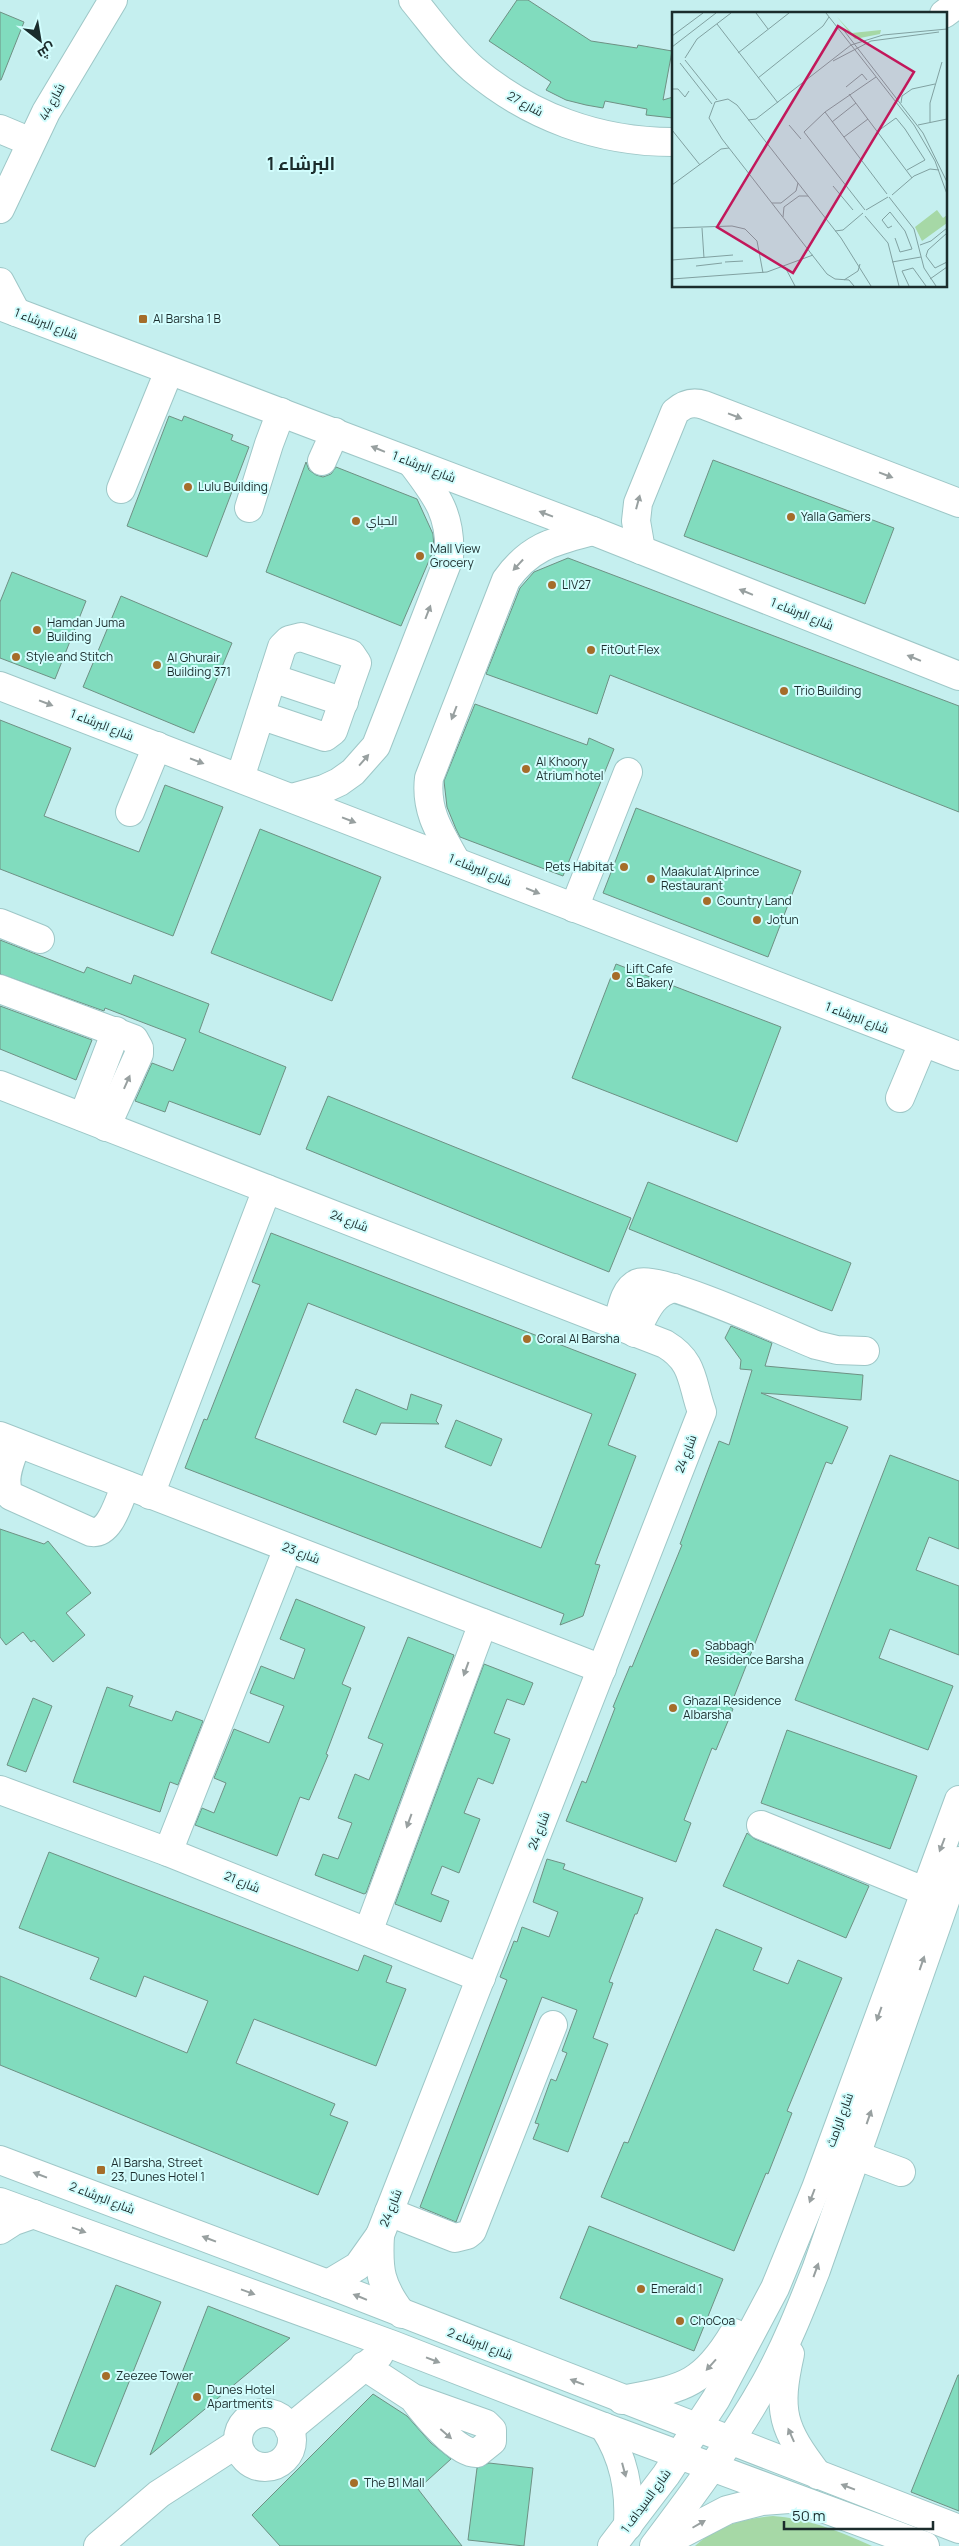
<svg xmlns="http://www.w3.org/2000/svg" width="959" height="2546" font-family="Manrope,Cairo,sans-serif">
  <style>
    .green { fill: #a6d8a6 }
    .building { fill: #81dcbe; stroke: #6e9184; fill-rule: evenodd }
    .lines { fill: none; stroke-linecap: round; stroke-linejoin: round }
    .minor-casing { stroke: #9ec7c7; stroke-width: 30 }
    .minor { stroke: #fff; stroke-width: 28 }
    .oneway { fill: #98a0a0 }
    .poi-dot { fill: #a56d2a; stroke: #d2fdfd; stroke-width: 2 }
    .labels { text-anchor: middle; stroke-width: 4; stroke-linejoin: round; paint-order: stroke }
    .street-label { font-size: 12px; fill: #1b2c2c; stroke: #d2fdfd }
    .poi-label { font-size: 12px; fill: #1b2c2c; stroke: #d2fdfd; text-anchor: start }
    .district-label { font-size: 18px; font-weight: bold; fill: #1b2c2c; stroke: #d2fdfd }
    .inset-road { fill: none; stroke: #81a1a1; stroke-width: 1 }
    .view { fill: #c2185b; fill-opacity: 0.15; stroke: #c2185b; stroke-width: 2.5 }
    .inset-edge { fill: none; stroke: #1b2c2c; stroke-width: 2.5 }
  </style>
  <rect width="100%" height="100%" fill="#c5efef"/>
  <path class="green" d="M 773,2516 C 809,2519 839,2531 872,2546 L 695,2546 C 717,2525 744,2519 773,2516 Z"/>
  <g class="building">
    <polygon points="517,0 528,0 591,41 637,48 638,45 672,51 663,100 673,97 673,118 646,115 647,109 605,101 603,108 586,105 566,100 546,90 551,82 489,41"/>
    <polygon points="0,12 24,22 1,80 0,80"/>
    <polygon points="169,416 182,421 184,416 233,435 231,440 249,447 207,557 127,526"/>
    <polygon points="713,460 894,528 865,604 684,536"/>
    <polygon points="306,462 309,470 316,475 323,477 331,474 336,467 417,499 433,534 434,549 401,626 266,572"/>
    <polygon points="568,558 959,706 959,812 610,675 597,714 486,674 520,588 534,572"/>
    <polygon points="12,572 86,601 55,679 0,658 0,602"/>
    <polygon points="121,596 232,643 194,733 83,687"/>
    <polygon points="475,704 587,745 589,738 614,749 563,876 460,837 456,829 447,807 444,781"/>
    <polygon points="0,720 71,748 44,816 139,852 165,785 223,807 173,936 0,869"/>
    <polygon points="636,808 801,871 768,957 603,893"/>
    <polygon points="260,829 381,877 332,1001 211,953"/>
    <polygon points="0,940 84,973 87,967 131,984 134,975 209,1004 199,1032 286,1067 260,1135 169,1101 165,1112 135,1101 152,1063 173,1071 186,1039 105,1008 104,1011 0,974"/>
    <polygon points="616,964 781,1027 737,1142 572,1078"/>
    <polygon points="0,1006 92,1040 76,1080 0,1049"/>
    <polygon points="328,1096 631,1218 609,1272 306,1149"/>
    <polygon points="648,1182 851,1263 832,1311 629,1229"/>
    <path d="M 271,1233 L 636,1374 L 608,1445 L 636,1456 L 595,1564 L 600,1565 L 583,1616 L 560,1625 L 564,1614 L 185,1468 L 204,1419 L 207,1420 L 260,1285 L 252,1282 ZM 308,1303 L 592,1414 L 541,1548 L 255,1438 Z"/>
    <polygon points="731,1326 772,1343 765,1366 863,1375 861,1400 761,1393 848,1427 832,1464 826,1462 730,1707 733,1709 716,1750 712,1748 684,1820 691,1823 676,1862 566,1821 582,1781 586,1783 615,1708 613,1707 630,1666 632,1667 682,1545 680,1544 719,1441 729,1445 752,1370 740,1369 741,1360 725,1338"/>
    <polygon points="356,1389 407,1410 411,1394 442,1405 436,1421 439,1424 381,1423 376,1435 343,1422"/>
    <polygon points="456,1420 502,1439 491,1466 445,1447"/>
    <polygon points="890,1455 959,1481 959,1549 929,1537 916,1570 959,1586 959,1655 890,1629 879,1658 953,1686 928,1750 795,1700"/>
    <polygon points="0,1529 44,1544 48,1541 91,1593 66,1613 85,1635 53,1662 34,1640 31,1642 23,1632 6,1645 0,1637"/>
    <polygon points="296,1599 365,1627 342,1684 351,1688 326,1754 328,1755 309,1800 300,1797 277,1856 195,1825 202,1808 214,1813 226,1783 214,1778 234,1729 269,1743 284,1706 250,1693 261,1666 294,1679 305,1649 280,1639"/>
    <polygon points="408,1637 454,1655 366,1893 364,1894 315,1875 323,1854 338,1859 352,1823 338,1818 355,1774 369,1780 383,1744 368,1738"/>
    <polygon points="484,1664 533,1683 524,1705 507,1699 494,1733 510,1739 493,1784 478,1778 464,1813 480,1819 459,1873 442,1866 431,1894 449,1901 441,1922 395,1904"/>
    <polygon points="107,1687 133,1696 129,1706 172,1721 176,1711 203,1721 178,1785 170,1782 160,1812 73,1782"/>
    <polygon points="33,1698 52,1706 26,1772 7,1765"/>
    <polygon points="787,1730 917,1776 890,1849 761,1803"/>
    <polygon points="747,1833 755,1839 869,1886 846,1938 723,1886"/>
    <polygon points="49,1852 358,1971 364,1955 392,1966 386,1982 406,1989 376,2066 254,2019 236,2063 335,2104 330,2115 348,2122 318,2195 0,2065 0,1976 187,2053 208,2001 144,1976 136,1997 90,1979 99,1958 19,1928"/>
    <polygon points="547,1859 565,1864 563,1869 643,1898 637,1914 635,1914 609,1982 613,1983 593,2038 608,2044 568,2152 533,2139 539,2124 535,2123 551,2079 556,2081 567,2053 562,2051 577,2010 542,1997 456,2222 420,2207 507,1980 500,1977 514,1941 517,1942 522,1927 549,1937 558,1912 533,1902"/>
    <polygon points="716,1929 762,1948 753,1970 788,1984 798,1960 842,1978 787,2111 792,2113 768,2174 766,2173 734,2251 601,2197 624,2142 628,2143"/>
    <polygon points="589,2226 723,2279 694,2351 560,2298"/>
    <polygon points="116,2285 161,2302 95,2467 51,2450"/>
    <polygon points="208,2306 290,2338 150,2455"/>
    <polygon points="958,2375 959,2375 959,2511 911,2492"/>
    <polygon points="373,2394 407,2416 431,2443 451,2459 418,2489 462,2546 280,2546 252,2515"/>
    <polygon points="489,2463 533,2468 524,2546 468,2540 477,2468"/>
  </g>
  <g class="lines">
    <defs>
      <g id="minor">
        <path d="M 413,0 C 432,23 450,49 473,69 C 530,117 599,142 673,142"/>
        <polyline points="944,14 959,3"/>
        <polyline points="0,129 31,142"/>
        <polyline points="0,209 46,112 113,0"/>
        <polyline points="0,282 16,312"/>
        <polyline points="0,306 593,531 959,676"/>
        <polyline points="322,461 335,432"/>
        <polyline points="121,489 169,371"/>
        <polyline points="249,508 269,444 281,412"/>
        <path d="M 641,550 L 636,521 L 638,503 L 675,412 C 684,404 692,401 704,405 L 959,503"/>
        <polyline points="272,678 344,702"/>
        <polyline points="0,686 959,1056"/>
        <polyline points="240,778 282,647 289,640 301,637 351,654 357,663 333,731 325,737 260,715"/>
        <path d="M 292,798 L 324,789 L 339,782 L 353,772 L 376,746 L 449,558 C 452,514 436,495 411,462"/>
        <polyline points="130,812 157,746"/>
        <path d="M 456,861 C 440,833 425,811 429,778 L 506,580 C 530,546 555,541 593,531"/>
        <polyline points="574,908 628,772"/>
        <polyline points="0,923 40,939"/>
        <polyline points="0,989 134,1039 139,1048 139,1054 106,1127"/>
        <path d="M 0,1085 L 665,1344 C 695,1362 691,1382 702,1412 L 380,2235 L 358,2266 L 328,2284"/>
        <polyline points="900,1098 923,1043"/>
        <polyline points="83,1117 116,1031"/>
        <path d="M 617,1326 C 621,1313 623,1289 638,1283 C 658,1274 789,1334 816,1345 L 837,1350 L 865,1351"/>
        <path d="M 635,1333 C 645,1314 651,1293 674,1288"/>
        <polyline points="0,1436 602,1669"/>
        <path d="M 17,1443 C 11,1459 0,1482 11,1496 L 91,1532 C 111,1535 119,1499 126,1485"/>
        <polyline points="150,1495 267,1189"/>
        <polyline points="0,1790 168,1852 481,1978"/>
        <polyline points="761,1825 924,1891"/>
        <polyline points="168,1852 288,1548"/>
        <polyline points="368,1932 483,1623"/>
        <polyline points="855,2155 901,2172"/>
        <polyline points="0,2160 328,2284 959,2529"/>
        <polyline points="0,2202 393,2345 604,2427 925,2546"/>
        <polyline points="389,2212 455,2238 467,2235 472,2231 553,2025"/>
        <polyline points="0,2230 14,2221 34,2214"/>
        <path d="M 380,2235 C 378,2270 380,2285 402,2314"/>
        <path d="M 790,2354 C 777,2412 782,2428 818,2475"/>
        <path d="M 364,2366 L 413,2398 L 486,2424 L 492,2430 L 492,2441 L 477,2453 C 458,2455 424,2413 413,2398"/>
        <path d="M 622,2400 C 681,2388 701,2388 734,2333"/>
        <circle cx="265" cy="2440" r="27"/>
        <path d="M 604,2427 C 624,2458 630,2489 628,2526"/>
        <polyline points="289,2429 379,2355"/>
        <polyline points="660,2545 727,2510 762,2501 789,2499"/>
        <polyline points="98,2546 159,2494 238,2443"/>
        <polyline points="612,2546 666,2475 716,2399 775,2288 816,2188 959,1800"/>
        <path d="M 654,2546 C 694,2493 734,2439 766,2382 C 786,2346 801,2308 816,2270 L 959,1861"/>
      </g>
    </defs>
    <use href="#minor" class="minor-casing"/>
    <use href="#minor" class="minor"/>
  </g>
  <defs><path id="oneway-solid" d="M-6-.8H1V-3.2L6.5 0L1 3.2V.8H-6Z" transform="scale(1.25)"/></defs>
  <g class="oneway">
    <use href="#oneway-solid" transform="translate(735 416) rotate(21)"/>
    <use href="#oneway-solid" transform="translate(378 449) rotate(-158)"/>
    <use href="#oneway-solid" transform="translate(886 475) rotate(21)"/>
    <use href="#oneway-solid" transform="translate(638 502) rotate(-75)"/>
    <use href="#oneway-solid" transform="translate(546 514) rotate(-159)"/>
    <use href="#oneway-solid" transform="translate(518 565) rotate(133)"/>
    <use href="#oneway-solid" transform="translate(746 592) rotate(-158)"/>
    <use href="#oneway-solid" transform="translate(428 612) rotate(-69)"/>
    <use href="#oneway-solid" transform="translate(914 658) rotate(-158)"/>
    <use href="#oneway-solid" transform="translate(46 703) rotate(21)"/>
    <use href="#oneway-solid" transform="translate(454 713) rotate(111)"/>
    <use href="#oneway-solid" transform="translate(364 760) rotate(-49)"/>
    <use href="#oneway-solid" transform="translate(197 761) rotate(21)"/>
    <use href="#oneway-solid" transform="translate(349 820) rotate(21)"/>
    <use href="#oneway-solid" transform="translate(533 891) rotate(22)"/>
    <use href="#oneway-solid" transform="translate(127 1082) rotate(-66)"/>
    <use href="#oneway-solid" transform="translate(466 1669) rotate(110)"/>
    <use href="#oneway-solid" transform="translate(409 1821) rotate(110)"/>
    <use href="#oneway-solid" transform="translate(942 1845) rotate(111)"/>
    <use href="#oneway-solid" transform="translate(922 1963) rotate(-71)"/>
    <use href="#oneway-solid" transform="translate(879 2014) rotate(110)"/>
    <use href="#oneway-solid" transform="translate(869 2117) rotate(-71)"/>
    <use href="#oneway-solid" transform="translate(40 2175) rotate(-159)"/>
    <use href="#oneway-solid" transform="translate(812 2196) rotate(111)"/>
    <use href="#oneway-solid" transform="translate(79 2230) rotate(20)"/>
    <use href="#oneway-solid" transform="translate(209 2239) rotate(-159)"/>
    <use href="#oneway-solid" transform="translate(816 2270) rotate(-70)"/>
    <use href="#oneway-solid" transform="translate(248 2292) rotate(20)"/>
    <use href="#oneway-solid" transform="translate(360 2297) rotate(-158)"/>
    <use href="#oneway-solid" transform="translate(433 2360) rotate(21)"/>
    <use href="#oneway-solid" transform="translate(711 2365) rotate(132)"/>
    <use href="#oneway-solid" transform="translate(577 2382) rotate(-159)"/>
    <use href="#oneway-solid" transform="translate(446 2434) rotate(41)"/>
    <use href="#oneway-solid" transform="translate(791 2435) rotate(-114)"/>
    <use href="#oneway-solid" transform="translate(624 2470) rotate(75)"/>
    <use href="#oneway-solid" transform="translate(848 2487) rotate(-159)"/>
    <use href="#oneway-solid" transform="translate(699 2524) rotate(-30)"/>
  </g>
  <g class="poi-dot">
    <rect x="138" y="314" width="10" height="10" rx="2.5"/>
    <circle cx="188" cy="487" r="5"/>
    <circle cx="791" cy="517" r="5"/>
    <circle cx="356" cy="521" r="5"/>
    <circle cx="420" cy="556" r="5"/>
    <circle cx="552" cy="585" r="5"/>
    <circle cx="37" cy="630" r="5"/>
    <circle cx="591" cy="650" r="5"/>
    <circle cx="16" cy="657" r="5"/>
    <circle cx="157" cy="665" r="5"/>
    <circle cx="784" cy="691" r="5"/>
    <circle cx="526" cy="769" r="5"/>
    <circle cx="624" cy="867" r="5"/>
    <circle cx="651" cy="879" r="5"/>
    <circle cx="707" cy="901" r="5"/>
    <circle cx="757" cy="920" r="5"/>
    <circle cx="616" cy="976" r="5"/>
    <circle cx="527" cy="1339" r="5"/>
    <circle cx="695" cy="1653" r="5"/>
    <circle cx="673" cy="1708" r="5"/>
    <rect x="96" y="2165" width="10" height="10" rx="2.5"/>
    <circle cx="641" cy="2289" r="5"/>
    <circle cx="680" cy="2321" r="5"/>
    <circle cx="106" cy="2376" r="5"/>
    <circle cx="197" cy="2397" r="5"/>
    <circle cx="354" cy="2483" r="5"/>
  </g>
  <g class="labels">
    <g class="street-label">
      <text transform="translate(52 102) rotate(-62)" y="4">شارع 44</text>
      <text transform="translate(525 104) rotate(29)" y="4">شارع 27</text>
      <text transform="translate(46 324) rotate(21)" y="4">شارع البرشاء 1</text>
      <text transform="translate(424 467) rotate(21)" y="4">شارع البرشاء 1</text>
      <text transform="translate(802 614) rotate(22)" y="4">شارع البرشاء 1</text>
      <text transform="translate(102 725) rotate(21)" y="4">شارع البرشاء 1</text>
      <text transform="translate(480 870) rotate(22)" y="4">شارع البرشاء 1</text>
      <text transform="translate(857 1018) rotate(21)" y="4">شارع البرشاء 1</text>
      <text transform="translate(349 1221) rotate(21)" y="4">شارع 24</text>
      <text transform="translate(686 1454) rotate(-69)" y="4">شارع 24</text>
      <text transform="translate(301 1553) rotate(21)" y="4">شارع 23</text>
      <text transform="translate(539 1831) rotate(-69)" y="4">شارع 24</text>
      <text transform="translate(242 1882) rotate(22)" y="4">شارع 21</text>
      <text transform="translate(840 2120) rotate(-70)" y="4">شارع الرامث</text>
      <text transform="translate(102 2198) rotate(21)" y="4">شارع البرشاء 2</text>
      <text transform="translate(391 2208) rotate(-68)" y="4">شارع 24</text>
      <text transform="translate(480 2344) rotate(21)" y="4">شارع البرشاء 2</text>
      <text transform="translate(646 2501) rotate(-54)" y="4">شارع السيداف 1</text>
    </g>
    <g class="poi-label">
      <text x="153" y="323">Al Barsha 1 B</text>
      <text x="198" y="491">Lulu Building</text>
      <text x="801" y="521">Yalla Gamers</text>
      <text x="366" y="525">الحباي</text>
      <text x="430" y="553">Mall View<tspan x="430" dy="14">Grocery</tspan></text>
      <text x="562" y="589">LIV27</text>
      <text x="47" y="627">Hamdan Juma<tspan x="47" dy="14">Building</tspan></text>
      <text x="601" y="654">FitOut Flex</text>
      <text x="26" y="661">Style and Stitch</text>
      <text x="167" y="662">Al Ghurair<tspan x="167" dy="14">Building 371</tspan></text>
      <text x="794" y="695">Trio Building</text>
      <text x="536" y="766">Al Khoory<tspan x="536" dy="14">Atrium hotel</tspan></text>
      <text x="614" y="871" text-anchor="end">Pets Habitat</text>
      <text x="661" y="876">Maakulat Alprince<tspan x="661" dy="14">Restaurant</tspan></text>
      <text x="717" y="905">Country Land</text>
      <text x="767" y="924">Jotun</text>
      <text x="626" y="973">Lift Cafe<tspan x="626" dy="14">&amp; Bakery</tspan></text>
      <text x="537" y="1343">Coral Al Barsha</text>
      <text x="705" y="1650">Sabbagh<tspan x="705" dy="14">Residence Barsha</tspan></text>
      <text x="683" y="1705">Ghazal Residence<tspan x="683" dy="14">Albarsha</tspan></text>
      <text x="111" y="2167">Al Barsha, Street<tspan x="111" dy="14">23, Dunes Hotel 1</tspan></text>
      <text x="651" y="2293">Emerald 1</text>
      <text x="690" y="2325">ChoCoa</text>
      <text x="116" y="2380">Zeezee Tower</text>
      <text x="207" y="2394">Dunes Hotel<tspan x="207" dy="14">Apartments</tspan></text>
      <text x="364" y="2487">The B1 Mall</text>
    </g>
    <g class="district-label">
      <text x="301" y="170">البرشاء 1</text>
    </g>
  </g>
  <g transform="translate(672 12)">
    <rect width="275" height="275" fill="#c5efef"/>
    <path d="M 165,5 L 180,21 L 209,18 L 208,22 L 183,27 ZM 265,198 L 271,206 L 275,203 L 275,211 L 250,229 L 243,215 Z" fill="#a6d8a6"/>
    <path class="inset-road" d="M 84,1 L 96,17M 154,1 L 242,113 L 263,149 L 275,182M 45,12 L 106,91M 170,16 L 251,121 L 275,170M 0,24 L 31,1M 0,35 L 44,1M 66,41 L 117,1M 13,46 L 25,27 L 59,1M 13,48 L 45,88M 161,49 L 199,29 L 267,20M 8,51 L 40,92M 86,66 L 151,14 L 157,5M 174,75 L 190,62 L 195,68M 0,77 L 6,77 L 13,85 L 17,79M 177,82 L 240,166M 229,91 L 230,84 L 240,77 L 263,72M 153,100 L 215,182M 76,108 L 84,107 L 179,33 L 211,23 L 275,17M 160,110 L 184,91M 258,110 L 258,91 L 270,50M 117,113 L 129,127M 246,113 L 275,107M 0,118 L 28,153M 206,119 L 224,106 L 233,117 L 253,148 L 235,158M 172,125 L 196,107M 0,173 L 49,137 L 57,136M 161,174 L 181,198M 220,183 L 242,164 L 258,157 L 267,158M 217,185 L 242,217 L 252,256 L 264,274M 100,191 L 109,191 L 124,179 L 126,171M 193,198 L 132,120 L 153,100 L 204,65M 194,198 L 216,185M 193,204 L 216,231 L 227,274M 111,205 L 112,195 L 127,184 L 136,184M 220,214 L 216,216 L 210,208 L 218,200 L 233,219 L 240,237 L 228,240 L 223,226M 0,216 L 60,214 L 73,217 L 85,229 L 91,261M 30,216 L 32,246M 163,219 L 171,218 L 191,201M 275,221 L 256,238 L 254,244 L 263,256 L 275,250M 248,233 L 259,229 L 275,216M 0,248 L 61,243M 53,250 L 71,249M 220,250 L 249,245M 24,254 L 50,251M 113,255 L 123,274M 0,267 L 95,260 L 141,243M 258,267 L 275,255M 172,268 L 186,259 L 188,252M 182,274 L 177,268 L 163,267 L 155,262 L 50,127 L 37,106 L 43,90 L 56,87 L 65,93 L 169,226 L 199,274M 237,274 L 230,259 L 241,256 L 254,274"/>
    <path class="view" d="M 166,14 L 242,60 L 121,261 L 45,215 Z"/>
    <rect width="275" height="275" class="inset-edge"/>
  </g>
  <g transform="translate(40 40) rotate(149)" stroke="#d2fdfd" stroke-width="4" paint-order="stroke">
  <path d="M0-4L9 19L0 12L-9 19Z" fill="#1b2c2c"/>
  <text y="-8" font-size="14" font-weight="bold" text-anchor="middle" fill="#1b2c2c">ش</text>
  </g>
  <path d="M784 2521v8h149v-8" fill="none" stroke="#1b2c2c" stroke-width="2.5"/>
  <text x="792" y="2521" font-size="15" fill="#1b2c2c" stroke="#d2fdfd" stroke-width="4" paint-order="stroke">50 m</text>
</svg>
